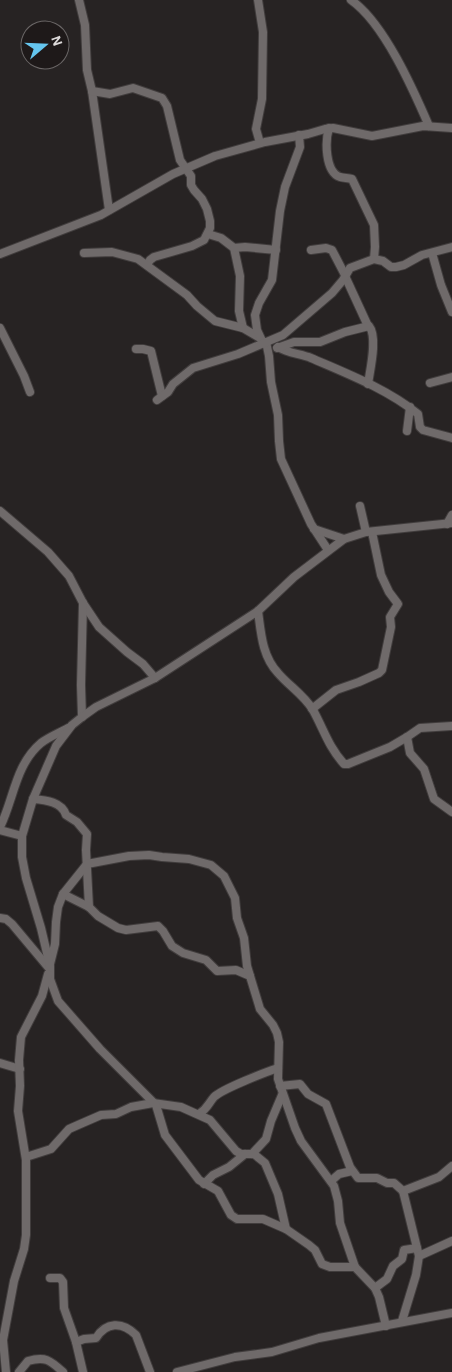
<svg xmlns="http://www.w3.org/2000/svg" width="452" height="1372" font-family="'Alegreya Sans',sans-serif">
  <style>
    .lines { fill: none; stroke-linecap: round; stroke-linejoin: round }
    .minor-casing { stroke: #413d3d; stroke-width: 10 }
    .minor { stroke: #6f6a6a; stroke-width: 8 }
  </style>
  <rect width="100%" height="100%" fill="#272323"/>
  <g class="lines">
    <defs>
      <g id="minor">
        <polyline points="79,0 85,25 87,70 92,91 109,210"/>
        <polyline points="258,0 263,32 262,99 256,129 260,143"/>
        <path d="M 351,0 C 384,23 413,89 429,126"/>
        <polyline points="92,91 110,94 133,88 162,98 167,106 180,160 191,176 191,185 194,190 202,199 207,209 210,221 210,228 204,240 192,246 154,257 150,260 147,265"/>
        <path d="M 329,128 C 325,141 325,172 340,177 C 344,178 348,178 352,179 L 374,225 L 375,247 L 374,259"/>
        <polyline points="208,234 221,238 234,248 240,276 239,311 243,328"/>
        <polyline points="234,248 245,247 276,250"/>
        <polyline points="311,250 326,248 332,250 345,275"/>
        <polyline points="84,253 112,252 138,259 187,295 197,306 215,321 243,328 260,338"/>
        <polyline points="432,253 441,285 452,312"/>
        <polyline points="0,254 101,215 173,174 215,156 265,142 308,134 325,129 333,128 372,136 423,126 452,128"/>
        <polyline points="345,276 368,326"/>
        <polyline points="0,328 24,376 30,392"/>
        <polyline points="266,342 269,356 271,382 278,415 279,441 281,459 311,524 328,550"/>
        <polyline points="263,343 257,330 255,315 259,303 272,280 280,211 285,187 300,147 299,135"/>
        <path d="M 278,347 C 287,353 301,354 311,358 C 348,374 387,389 418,414 L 420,427 L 423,430 L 452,438"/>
        <path d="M 277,348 L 294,342 L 320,342 L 345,332 L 369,326 C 378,337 370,370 368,384"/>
        <polyline points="136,349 143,349 151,351 162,396"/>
        <polyline points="430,383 452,377"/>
        <polyline points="157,400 168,392 173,384 193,368 238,354 283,335 332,293 343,280 350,268 374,259 383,261 391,267 396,267 404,265 422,255 452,247"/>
        <polyline points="407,431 410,407"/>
        <polyline points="360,506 366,532"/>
        <polyline points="0,511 48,552 69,576 83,603 99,627 127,652 143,664 155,678"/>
        <polyline points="447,524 452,515"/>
        <polyline points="314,529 344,539"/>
        <path d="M 258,611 C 261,633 262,656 278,673 C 289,686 304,695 313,710 C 324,730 328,746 344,764 L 348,764 L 390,747 L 407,737 L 420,728 L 452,726"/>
        <polyline points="312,709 336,690 359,682 379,673 382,670 391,627 390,617 398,604 389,592 381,575 372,532"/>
        <polyline points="82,717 81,685 83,603"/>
        <polyline points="407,737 410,753 424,769 434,799 452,812"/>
        <path d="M 33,799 C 46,800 62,802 66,815 L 77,822 L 87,834 L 86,850 L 89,907"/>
        <path d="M 0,827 C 14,799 15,765 41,743 C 49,737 59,733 68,728"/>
        <polyline points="0,830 22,836"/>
        <polyline points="63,894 89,907 98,916 118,928 126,930 158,926 163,931 172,946 183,953 206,960 217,971 236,970 250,976 260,1009 273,1025 277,1033 279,1042 278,1079 295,1128 301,1141 334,1186 338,1201 340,1223 355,1267 375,1288 379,1297 386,1326"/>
        <polyline points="0,918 6,919 12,924 48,967"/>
        <polyline points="50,964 55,944 56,922 58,907 63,894 87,864 129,856 149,855 162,857 189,859 211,865 224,876 235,898 237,918 244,938 247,966 250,976"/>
        <polyline points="0,1063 20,1069"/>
        <polyline points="280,1086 300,1084 308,1094 326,1104 350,1167 358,1178 377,1178 387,1183 394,1183 403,1191 439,1177 452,1166"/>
        <path d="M 199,1114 C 208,1108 208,1104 214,1097 C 222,1089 266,1072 278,1068"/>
        <polyline points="252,1154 266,1139 271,1121 282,1095"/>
        <polyline points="26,1157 51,1149 69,1129 78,1125 101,1115 116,1114 131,1107 153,1103 181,1107 210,1120 236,1151 241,1154 254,1154 265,1163 278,1194 286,1229 309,1245 315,1250 322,1264 330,1267 355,1267"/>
        <polyline points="331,1181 339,1174 352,1171"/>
        <polyline points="204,1184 213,1175 229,1167 245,1154"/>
        <polyline points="403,1191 419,1256"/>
        <polyline points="286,1229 263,1219 237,1219 231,1215 218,1191 199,1180 165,1135 156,1105 100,1049 58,1001 50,979 50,966 41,928 26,878 22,857 22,836 33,799 56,746 72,725 82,717 96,707 155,678 258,611 294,577 344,539 366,532 452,523"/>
        <polyline points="50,1278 60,1278 63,1282 64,1308 76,1342 83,1372"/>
        <polyline points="375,1288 387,1279 393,1266 402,1259 404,1250 417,1248"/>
        <polyline points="402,1321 416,1275 419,1256 452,1241"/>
        <path d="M 76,1342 L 84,1339 L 96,1338 C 106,1322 122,1321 136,1335 L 150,1372"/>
        <polyline points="6,1372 3,1340 14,1281 24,1249 26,1235 26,1160 18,1111 20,1086 19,1060 21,1037 42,996 48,974"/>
        <path d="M 19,1372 L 28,1361 C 45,1356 50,1360 63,1372"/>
        <polyline points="177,1372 235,1357 272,1352 319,1338 452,1313"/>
      </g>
    </defs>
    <use href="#minor" class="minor-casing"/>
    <use href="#minor" class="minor"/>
  </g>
  <g transform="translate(45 45) rotate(71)"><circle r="24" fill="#1e1919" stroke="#6a6666"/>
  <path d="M0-4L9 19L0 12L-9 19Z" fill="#65c5ee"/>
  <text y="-8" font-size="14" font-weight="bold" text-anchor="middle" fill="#dddada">N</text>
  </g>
</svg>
